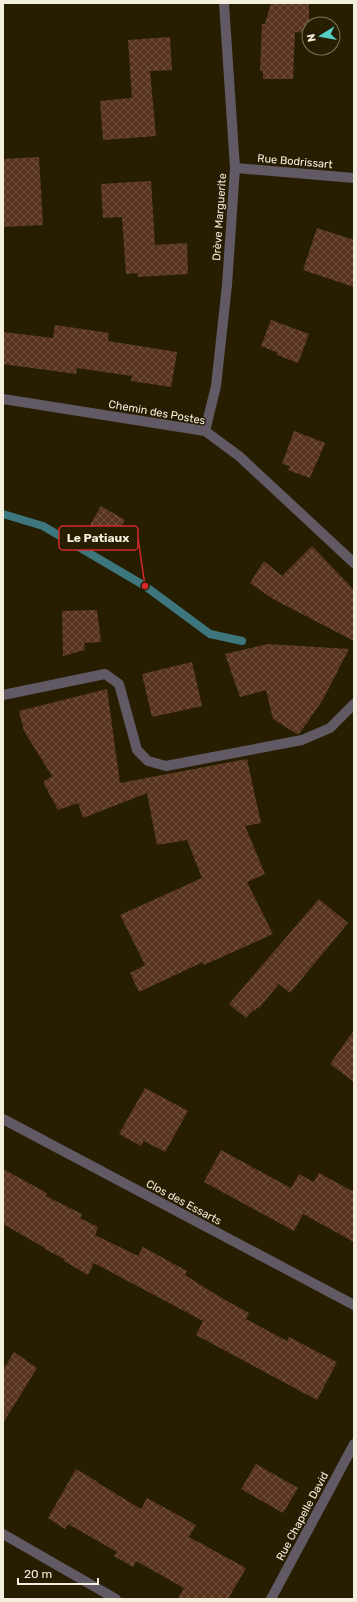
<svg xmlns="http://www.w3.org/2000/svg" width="357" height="1602" font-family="Rubik,sans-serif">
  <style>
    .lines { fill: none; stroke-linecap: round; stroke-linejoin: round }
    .stream { stroke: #3d777d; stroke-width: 8 }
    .building { fill: url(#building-cross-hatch) }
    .street { stroke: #615964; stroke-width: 10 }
    .labels { text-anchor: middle; stroke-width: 3; stroke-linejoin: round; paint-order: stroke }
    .street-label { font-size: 11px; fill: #f3eedd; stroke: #271e02 }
    .leader { fill: none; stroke: #d62828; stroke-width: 1.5 }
    .callout-dot { fill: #d62828; stroke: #271e02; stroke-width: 1.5 }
    .callout { fill: #271e02; stroke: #d62828; stroke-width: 1.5 }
    .callout-label { font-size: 12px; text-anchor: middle; font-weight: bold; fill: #f3eedd }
  </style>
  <defs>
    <pattern id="building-cross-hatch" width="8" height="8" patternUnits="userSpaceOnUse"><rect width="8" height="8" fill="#58341f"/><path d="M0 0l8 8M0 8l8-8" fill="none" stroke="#70523f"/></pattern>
  </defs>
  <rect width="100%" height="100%" fill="#271e02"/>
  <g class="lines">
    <polyline class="stream" points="3,514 43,526 145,586 210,634 242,641"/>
  </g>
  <g class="building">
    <polygon points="271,3 309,3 309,33 295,32 293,79 263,79 263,71 260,71 262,24 265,24"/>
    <polygon points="170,37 172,70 150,71 156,136 103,140 100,101 132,98 128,40"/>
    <polygon points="39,157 43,225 3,227 3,159"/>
    <polygon points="151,181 155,245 187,243 188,274 138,277 138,273 126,274 122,217 103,218 101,184"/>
    <polygon points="317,228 354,240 354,287 303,270"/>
    <polygon points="271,320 309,334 298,363 277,355 278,353 261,346"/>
    <polygon points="55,325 109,333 108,341 177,352 171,387 131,381 132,376 77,368 76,374 3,364 3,332 53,338"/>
    <polygon points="294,431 325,443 310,478 288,470 290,466 282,464"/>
    <polygon points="101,506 125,520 114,539 90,525"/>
    <polygon points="312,546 354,590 354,641 273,599 250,583 264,561 282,576"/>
    <polygon points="97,610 101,642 84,643 85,650 63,656 62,611"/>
    <polygon points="268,644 349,649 322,701 299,734 297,734 273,719 266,690 240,697 225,654"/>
    <polygon points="192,662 202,706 152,717 142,674"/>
    <polygon points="107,689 120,783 247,759 261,823 245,826 265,874 247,882 273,934 204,965 203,962 139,992 130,973 145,965 120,915 202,878 187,840 157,845 147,793 83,818 78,803 58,810 43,782 52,776 24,731 19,711"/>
    <polygon points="319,899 348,923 290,993 279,984 259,1008 258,1007 254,1011 253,1010 246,1018 229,1004"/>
    <polygon points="354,1030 354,1082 330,1064"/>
    <polygon points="145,1088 188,1111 165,1152 144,1141 141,1146 119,1134"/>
    <polygon points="221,1150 291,1188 299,1174 314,1182 319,1173 354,1192 354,1242 303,1214 294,1231 204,1182"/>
    <polygon points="3,1169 47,1193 46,1196 82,1214 80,1218 98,1227 95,1235 138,1256 143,1247 187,1271 185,1275 218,1296 249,1313 246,1319 287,1341 289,1337 337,1362 317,1400 196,1335 203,1321 94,1263 88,1275 64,1261 64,1259 45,1249 45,1248 3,1224"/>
    <polygon points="14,1352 37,1368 3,1423 3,1370"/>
    <polygon points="256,1464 298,1488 283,1513 241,1489"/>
    <polygon points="76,1469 98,1482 98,1483 141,1509 147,1498 196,1525 189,1537 246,1568 228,1599 178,1599 184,1588 136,1561 133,1567 114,1556 117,1552 68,1524 65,1529 48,1518"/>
  </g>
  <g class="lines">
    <g class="street">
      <polyline points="235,168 354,178"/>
      <polyline points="3,399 205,431 239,456 354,563"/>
      <polyline points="205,431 216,386 227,285 235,168 224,3"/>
      <polyline points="3,695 105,674 119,684 137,750 148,761 166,766 302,740 330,728 354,704"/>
      <polyline points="3,1119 354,1305"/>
      <polyline points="3,1534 116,1599"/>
      <polyline points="271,1599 354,1444"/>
    </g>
  </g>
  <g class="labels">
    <g class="street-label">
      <text transform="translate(295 161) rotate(5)" y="4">Rue Bodrissart</text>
      <text transform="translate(219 217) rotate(-86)" y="4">Drève Marguerite</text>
      <text transform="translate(157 412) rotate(10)" y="4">Chemin des Postes</text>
      <text transform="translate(184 1202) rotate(28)" y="4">Clos des Essarts</text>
      <text transform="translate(302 1516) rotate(-62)" y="4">Rue Chapelle David</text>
    </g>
  </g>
  <path class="leader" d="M145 586L138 538"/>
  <circle class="callout-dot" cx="145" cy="586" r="4"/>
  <rect class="callout" x="59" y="526" width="79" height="24" rx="4"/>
  <g class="callout-label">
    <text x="98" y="542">Le Patiaux</text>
  </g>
  <rect width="357" height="1602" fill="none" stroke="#f3eedd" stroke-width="8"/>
  <g transform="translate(321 36) rotate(259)"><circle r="19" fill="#271e02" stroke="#79715a"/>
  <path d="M0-3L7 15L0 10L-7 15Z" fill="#55cec5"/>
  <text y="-6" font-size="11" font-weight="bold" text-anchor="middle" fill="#f3eedd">N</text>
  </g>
  <path d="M18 1578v6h80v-6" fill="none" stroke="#f3eedd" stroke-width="2"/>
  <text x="24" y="1578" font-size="12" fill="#f3eedd" stroke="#271e02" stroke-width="3" paint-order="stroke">20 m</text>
</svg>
